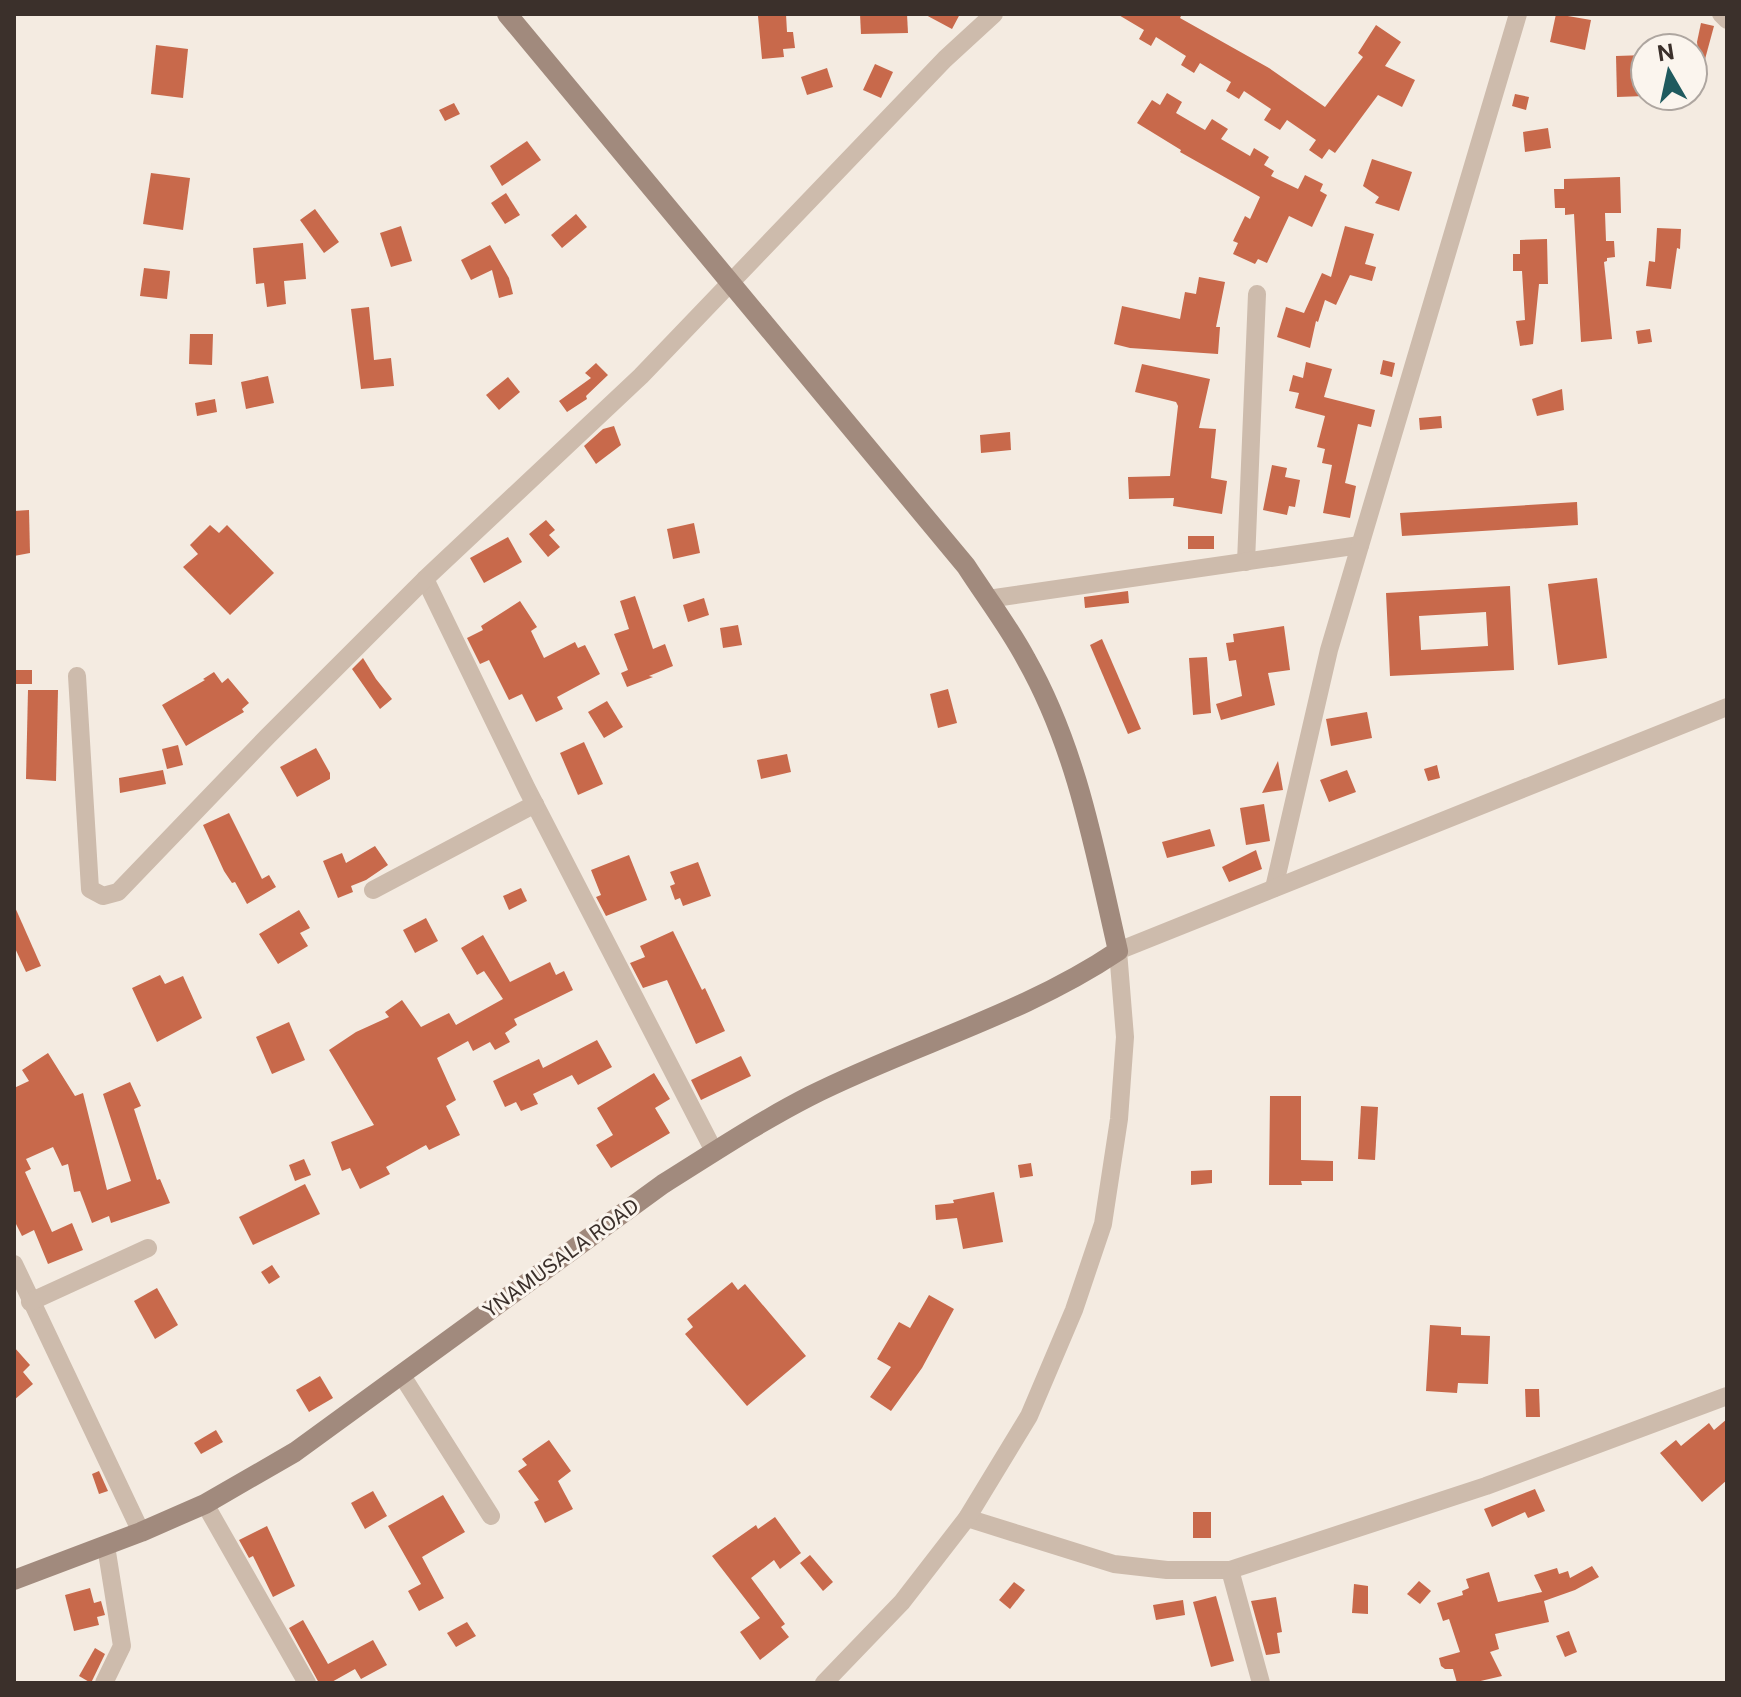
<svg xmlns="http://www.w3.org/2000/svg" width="1741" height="1697" font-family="'Public Sans',sans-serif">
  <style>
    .building { fill: #c8694b; fill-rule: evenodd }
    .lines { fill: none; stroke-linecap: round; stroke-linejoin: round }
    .minor { stroke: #cdbbac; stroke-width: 18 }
    .secondary { stroke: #a18a7d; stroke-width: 20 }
    .labels { text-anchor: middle; stroke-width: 6; stroke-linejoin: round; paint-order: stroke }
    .street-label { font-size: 20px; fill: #3b302b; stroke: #fbf5ee }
  </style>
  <rect width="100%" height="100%" fill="#f4ebe1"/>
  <g class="building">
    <polygon points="786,14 787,32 793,32 795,48 783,49 784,57 762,59 758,16"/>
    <polygon points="860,14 907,14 908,33 861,34"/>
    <polygon points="924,14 960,14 952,29"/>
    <polygon points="1117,14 1182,14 1180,18 1269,68 1325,107 1363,57 1358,53 1376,25 1401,42 1385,66 1415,80 1402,107 1378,95 1335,153 1329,149 1322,159 1309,150 1316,140 1287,120 1280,130 1264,120 1271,109 1244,91 1239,99 1226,91 1231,82 1200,63 1194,73 1181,65 1186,56 1156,37 1151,46 1139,39 1144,30"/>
    <polygon points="1556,14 1591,20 1585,50 1550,42"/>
    <polygon points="1701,23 1714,26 1701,74 1697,42"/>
    <polygon points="156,45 188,49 183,98 151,94"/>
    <polygon points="1645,55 1645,96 1617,97 1616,56"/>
    <polygon points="875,64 893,72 881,98 863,90"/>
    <polygon points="827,68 833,87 807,95 801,77"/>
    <polygon points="1167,93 1182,102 1176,113 1205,130 1212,119 1228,129 1221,139 1250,156 1254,148 1269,157 1264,165 1274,171 1271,176 1298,189 1305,175 1323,184 1320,191 1327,195 1312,227 1289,216 1267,263 1258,259 1255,264 1233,254 1238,243 1233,241 1245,216 1250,219 1260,197 1180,152 1181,150 1137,123 1152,100 1160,105"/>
    <polygon points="1515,94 1529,97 1526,110 1512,106"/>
    <polygon points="454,103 460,114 445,121 439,110"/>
    <polygon points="1548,128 1551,148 1525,152 1523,132"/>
    <polygon points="527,141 541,160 502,186 490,166"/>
    <polygon points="1372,159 1412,172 1399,211 1375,203 1379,197 1363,186"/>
    <polygon points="151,173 190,178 183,230 143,224"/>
    <polygon points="1620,177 1621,213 1605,213 1606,241 1614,241 1615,257 1607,258 1607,261 1604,262 1612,339 1581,342 1574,214 1565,215 1565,208 1555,208 1554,189 1564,189 1564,179"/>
    <polygon points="506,193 520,215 505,224 491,203"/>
    <polygon points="315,209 339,242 324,253 300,220"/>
    <polygon points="576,214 587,227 562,248 551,235"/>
    <polygon points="401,226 412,261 391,267 380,233"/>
    <polygon points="1345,226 1374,234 1365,264 1376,267 1372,281 1350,275 1336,305 1325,300 1318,322 1316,321 1310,348 1277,337 1286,307 1304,313 1322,273 1331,277"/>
    <polygon points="1657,228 1681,229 1680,249 1677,248 1671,289 1646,286 1649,261 1655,262"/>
    <polygon points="1547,239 1548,284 1539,284 1533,344 1520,346 1516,321 1525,320 1522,271 1513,271 1513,254 1520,254 1520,240"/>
    <polygon points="303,243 306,279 284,281 286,304 267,307 264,283 256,284 253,248"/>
    <polygon points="490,245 509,278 513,294 499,298 492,270 471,280 461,260"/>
    <polygon points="144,268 170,271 167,299 140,296"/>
    <polygon points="1199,277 1225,282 1216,327 1220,327 1218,354 1130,348 1114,344 1122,306 1180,319 1185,292 1196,294"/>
    <polygon points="369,307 374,360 391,358 394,386 361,389 351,309"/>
    <polygon points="1650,329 1652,342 1638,344 1636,331"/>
    <polygon points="190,334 213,334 212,365 189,364"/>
    <polygon points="1383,360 1395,363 1392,377 1380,374"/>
    <polygon points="1306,362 1332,369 1324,397 1375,410 1371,427 1358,424 1345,483 1356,486 1350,518 1323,513 1332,465 1322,463 1325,449 1317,447 1325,416 1295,408 1299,393 1289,391 1293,375 1303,378"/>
    <polygon points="596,363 608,375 586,396 587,399 567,412 559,401 591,378 585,373"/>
    <polygon points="1142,364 1210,379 1199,428 1216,429 1211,478 1227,481 1222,514 1173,506 1174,498 1129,499 1128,477 1170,476 1178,406 1176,402 1135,392"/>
    <polygon points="268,376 274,403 246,409 241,382"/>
    <polygon points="508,377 520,392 499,410 486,395"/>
    <polygon points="1562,389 1564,410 1537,416 1532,399"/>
    <polygon points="215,399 217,412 197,416 195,403"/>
    <polygon points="1441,416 1442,428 1420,430 1419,418"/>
    <polygon points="614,426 621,445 596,464 584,446 603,429"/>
    <polygon points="1010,432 1011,450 981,453 980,435"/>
    <polygon points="1272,465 1287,468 1285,477 1300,480 1295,507 1289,506 1287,515 1263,510"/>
    <polygon points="1577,502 1578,525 1402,536 1400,513"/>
    <polygon points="29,510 30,553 14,556 14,511"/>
    <polygon points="546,520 555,530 549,535 560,547 548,557 529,534"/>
    <polygon points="694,523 700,553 673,559 667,529"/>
    <polygon points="210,525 219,533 227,525 274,573 230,615 183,567 198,554 190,545"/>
    <rect x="1188" y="536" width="26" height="13"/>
    <polygon points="508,537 522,562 484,583 470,558"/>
    <polygon points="1597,578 1607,658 1558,665 1548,584"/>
    <path d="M 1510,586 L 1514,670 L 1390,676 L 1386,593 ZM 1486,612 L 1488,646 L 1421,650 L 1419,616 Z"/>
    <polygon points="1128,591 1129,603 1085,608 1084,597"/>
    <polygon points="635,596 653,649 665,644 673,666 649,676 653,677 627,687 621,673 628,670 614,634 629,629 620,601"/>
    <polygon points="704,598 709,615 688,622 683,605"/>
    <polygon points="520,601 537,627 531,631 544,658 575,642 578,648 585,645 600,674 557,697 563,709 536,722 522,694 509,700 489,660 480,664 467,638 483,630 481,626"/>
    <polygon points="738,625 742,645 723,648 720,628"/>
    <polygon points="1284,626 1290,670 1268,673 1275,705 1221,720 1216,704 1242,696 1236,660 1229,661 1226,643 1234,642 1233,634"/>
    <polygon points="1102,639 1141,729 1128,734 1090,645"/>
    <polygon points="1207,657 1211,713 1193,715 1189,658"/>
    <polygon points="363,658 376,679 392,699 380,709 352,669"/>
    <rect x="14" y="670" width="18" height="14"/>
    <polygon points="214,672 222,683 228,678 249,703 242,709 244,712 186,746 162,705 205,680 203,679"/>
    <polygon points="948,689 957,723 938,728 930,694"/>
    <polygon points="28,690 58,690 56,781 26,779"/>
    <polygon points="607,701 623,727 604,738 588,712"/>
    <polygon points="1367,712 1372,738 1331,746 1326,719"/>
    <polygon points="584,742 603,784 578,795 560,753"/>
    <polygon points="178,745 183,765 167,769 162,749"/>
    <polygon points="316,748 330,773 330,779 297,797 280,767"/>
    <polygon points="787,754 791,772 761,779 757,760"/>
    <polygon points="1278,761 1283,790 1262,793"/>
    <polygon points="1437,765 1440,778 1428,781 1424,769"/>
    <polygon points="163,770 166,784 120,793 119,778"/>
    <polygon points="1347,770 1356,792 1329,802 1320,780"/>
    <polygon points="1264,804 1270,841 1246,845 1240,808"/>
    <polygon points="229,813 262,879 269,875 276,887 247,904 235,882 232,883 224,871 203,825"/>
    <polygon points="1210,829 1215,846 1167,858 1162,842"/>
    <polygon points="375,846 388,865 366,880 351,886 353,892 338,898 323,861 342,853 346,863"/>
    <polygon points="1256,850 1262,869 1229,882 1222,867"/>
    <polygon points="629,855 647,900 606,916 596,897 601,895 591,870"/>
    <polygon points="698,862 711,896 683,906 680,898 675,900 670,886 675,884 670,872"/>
    <polygon points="521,888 527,901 509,910 503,896"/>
    <polygon points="14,905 41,966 26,972 14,946"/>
    <polygon points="299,910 310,928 300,933 308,946 278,964 259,934"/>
    <polygon points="426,918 438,941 415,953 403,930"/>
    <polygon points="673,931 702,990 705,988 725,1031 696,1044 667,980 643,988 630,963 645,957 640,946"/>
    <polygon points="483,935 510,982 550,962 556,975 564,971 573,990 514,1019 517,1025 505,1033 510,1042 495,1050 490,1042 473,1051 468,1041 437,1058 456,1100 446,1106 460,1135 429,1150 426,1145 386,1167 390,1174 360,1189 350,1168 342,1171 331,1142 374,1125 329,1050 356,1032 389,1017 385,1012 402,1000 421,1027 449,1013 456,1025 503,999 484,971 477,975 461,948"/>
    <polygon points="160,975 165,984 183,976 202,1018 157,1042 132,988"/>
    <polygon points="289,1022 305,1060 272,1074 256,1037"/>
    <polygon points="597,1040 612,1067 578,1085 572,1075 533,1094 538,1104 521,1111 516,1102 505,1107 493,1081 539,1059 543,1068"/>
    <polygon points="48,1053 75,1096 83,1093 107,1190 131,1181 103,1094 130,1082 141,1106 134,1109 157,1180 160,1179 170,1203 111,1223 109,1216 92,1223 80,1191 74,1192 68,1164 62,1166 53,1147 26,1159 31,1169 25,1172 52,1232 72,1223 83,1250 48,1264 34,1230 22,1236 14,1220 14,1088 29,1081 22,1070"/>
    <polygon points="741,1056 751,1076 701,1100 691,1080"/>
    <polygon points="654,1073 670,1099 655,1108 670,1133 611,1168 596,1145 613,1135 597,1108"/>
    <polygon points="1270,1096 1301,1096 1301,1160 1333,1161 1333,1181 1301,1181 1302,1185 1269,1185"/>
    <polygon points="1361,1106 1378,1107 1375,1160 1358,1159"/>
    <polygon points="304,1159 311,1175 295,1181 289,1165"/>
    <polygon points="1031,1163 1033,1176 1020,1178 1018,1165"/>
    <polygon points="1212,1170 1212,1183 1191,1185 1191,1171"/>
    <polygon points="305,1184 320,1214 253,1245 239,1217"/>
    <polygon points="994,1192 1003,1242 963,1249 957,1218 936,1220 935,1205 954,1203 953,1200"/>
    <polygon points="272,1265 280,1277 269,1284 261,1272"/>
    <polygon points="732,1282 738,1290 745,1284 806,1356 747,1406 685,1334 693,1327 687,1319"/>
    <polygon points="157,1288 178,1325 155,1339 134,1301"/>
    <polygon points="929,1295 954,1309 922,1368 891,1411 870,1397 891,1367 877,1359 899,1322 910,1328"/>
    <polygon points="1430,1325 1461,1327 1461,1335 1490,1336 1488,1384 1458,1383 1457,1393 1426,1391"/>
    <polygon points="14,1347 30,1365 23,1372 33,1384 14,1400"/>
    <polygon points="320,1376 333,1398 309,1412 296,1390"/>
    <polygon points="1525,1389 1539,1389 1540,1417 1526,1417"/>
    <polygon points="1727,1419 1727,1480 1702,1502 1660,1453 1676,1440 1681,1446 1709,1423 1714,1430"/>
    <polygon points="216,1430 223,1442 201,1454 194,1443"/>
    <polygon points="549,1440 571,1471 558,1481 573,1509 545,1523 534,1502 539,1500 518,1471 527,1465 522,1459"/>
    <polygon points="99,1471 108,1491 99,1494 92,1474"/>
    <polygon points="1535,1489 1545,1511 1528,1518 1525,1512 1492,1527 1484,1509"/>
    <polygon points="373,1491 387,1516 365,1529 351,1503"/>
    <polygon points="443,1495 465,1532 422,1557 444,1598 419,1611 408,1591 421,1584 388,1526"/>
    <rect x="1193" y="1512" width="18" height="26"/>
    <polygon points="775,1517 801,1553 780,1569 774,1560 751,1578 785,1624 781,1627 789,1637 760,1660 740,1632 760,1618 712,1556 756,1525 758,1529"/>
    <polygon points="267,1526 295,1586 273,1597 253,1556 249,1558 239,1540"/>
    <polygon points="810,1555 833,1582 823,1591 800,1563"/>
    <polygon points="1592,1566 1599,1577 1575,1590 1544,1601 1549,1622 1495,1634 1499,1649 1490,1652 1502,1676 1472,1683 1457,1683 1453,1669 1445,1669 1441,1666 1439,1658 1460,1652 1449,1619 1443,1621 1437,1603 1463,1595 1462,1591 1469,1588 1466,1579 1489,1572 1498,1602 1542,1592 1543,1594 1534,1575 1557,1568 1559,1574 1568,1571 1570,1578"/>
    <polygon points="1419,1581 1431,1591 1420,1604 1407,1594"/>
    <polygon points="1014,1582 1025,1590 1010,1609 999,1600"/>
    <polygon points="1354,1584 1368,1586 1368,1614 1352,1613"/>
    <polygon points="90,1588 94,1603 101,1601 105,1615 97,1617 99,1625 74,1631 65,1595"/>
    <polygon points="1216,1596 1234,1661 1211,1667 1193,1602"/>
    <polygon points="1276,1597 1282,1632 1277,1633 1280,1653 1266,1655 1251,1601"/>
    <polygon points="1183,1600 1185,1615 1156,1620 1153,1605"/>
    <polygon points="303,1620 328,1664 373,1640 387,1665 361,1679 355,1669 330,1683 319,1683 289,1628"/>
    <polygon points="467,1622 476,1636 456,1647 447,1633"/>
    <polygon points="1569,1631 1577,1652 1565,1657 1556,1636"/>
    <polygon points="95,1648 105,1654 91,1683 79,1676"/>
  </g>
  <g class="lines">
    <g class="minor">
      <polyline points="1721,14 1727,20"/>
      <polyline points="1246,562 1257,294"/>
      <polyline points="425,579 527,789 714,1151"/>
      <polyline points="988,599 1360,545"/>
      <polyline points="77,676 90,889 103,896 118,892 268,736 425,579 641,376 945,59 994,14"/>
      <polyline points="1274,888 1329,650 1518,14"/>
      <polyline points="373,890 535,804"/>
      <polyline points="14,1264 141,1532"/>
      <polyline points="30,1302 148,1248"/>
      <polyline points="401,1374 491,1516"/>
      <polyline points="205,1504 307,1683"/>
      <polyline points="967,1518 1114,1564 1167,1570 1230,1570 1486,1486 1727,1396"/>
      <polyline points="1230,1570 1261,1683"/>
      <polyline points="104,1683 122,1646 106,1546"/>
      <polyline points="824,1683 902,1602 967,1518 1029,1416 1074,1310 1103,1224 1119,1119 1125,1037 1118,951 1727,707"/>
    </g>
    <path class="secondary" d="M 14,1580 L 141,1532 L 205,1504 L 295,1452 L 663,1184 C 711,1154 759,1122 810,1096 C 911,1045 1023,1015 1118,951 C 1095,851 1077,749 1026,659 C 1009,627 986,597 966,566 L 507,14"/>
  </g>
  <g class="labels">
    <g class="street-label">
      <text transform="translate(561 1258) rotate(-36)" y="7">YNAMUSALA ROAD</text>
    </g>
  </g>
  <rect width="1741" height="1697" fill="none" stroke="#3b302b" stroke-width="32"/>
  <g transform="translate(1669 72) rotate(351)"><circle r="38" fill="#fbf5ee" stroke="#aea6a0" stroke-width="2"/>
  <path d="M0-6L14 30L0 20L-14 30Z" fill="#1f5a5e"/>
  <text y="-12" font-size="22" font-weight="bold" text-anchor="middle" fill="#3b302b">N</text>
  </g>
</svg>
